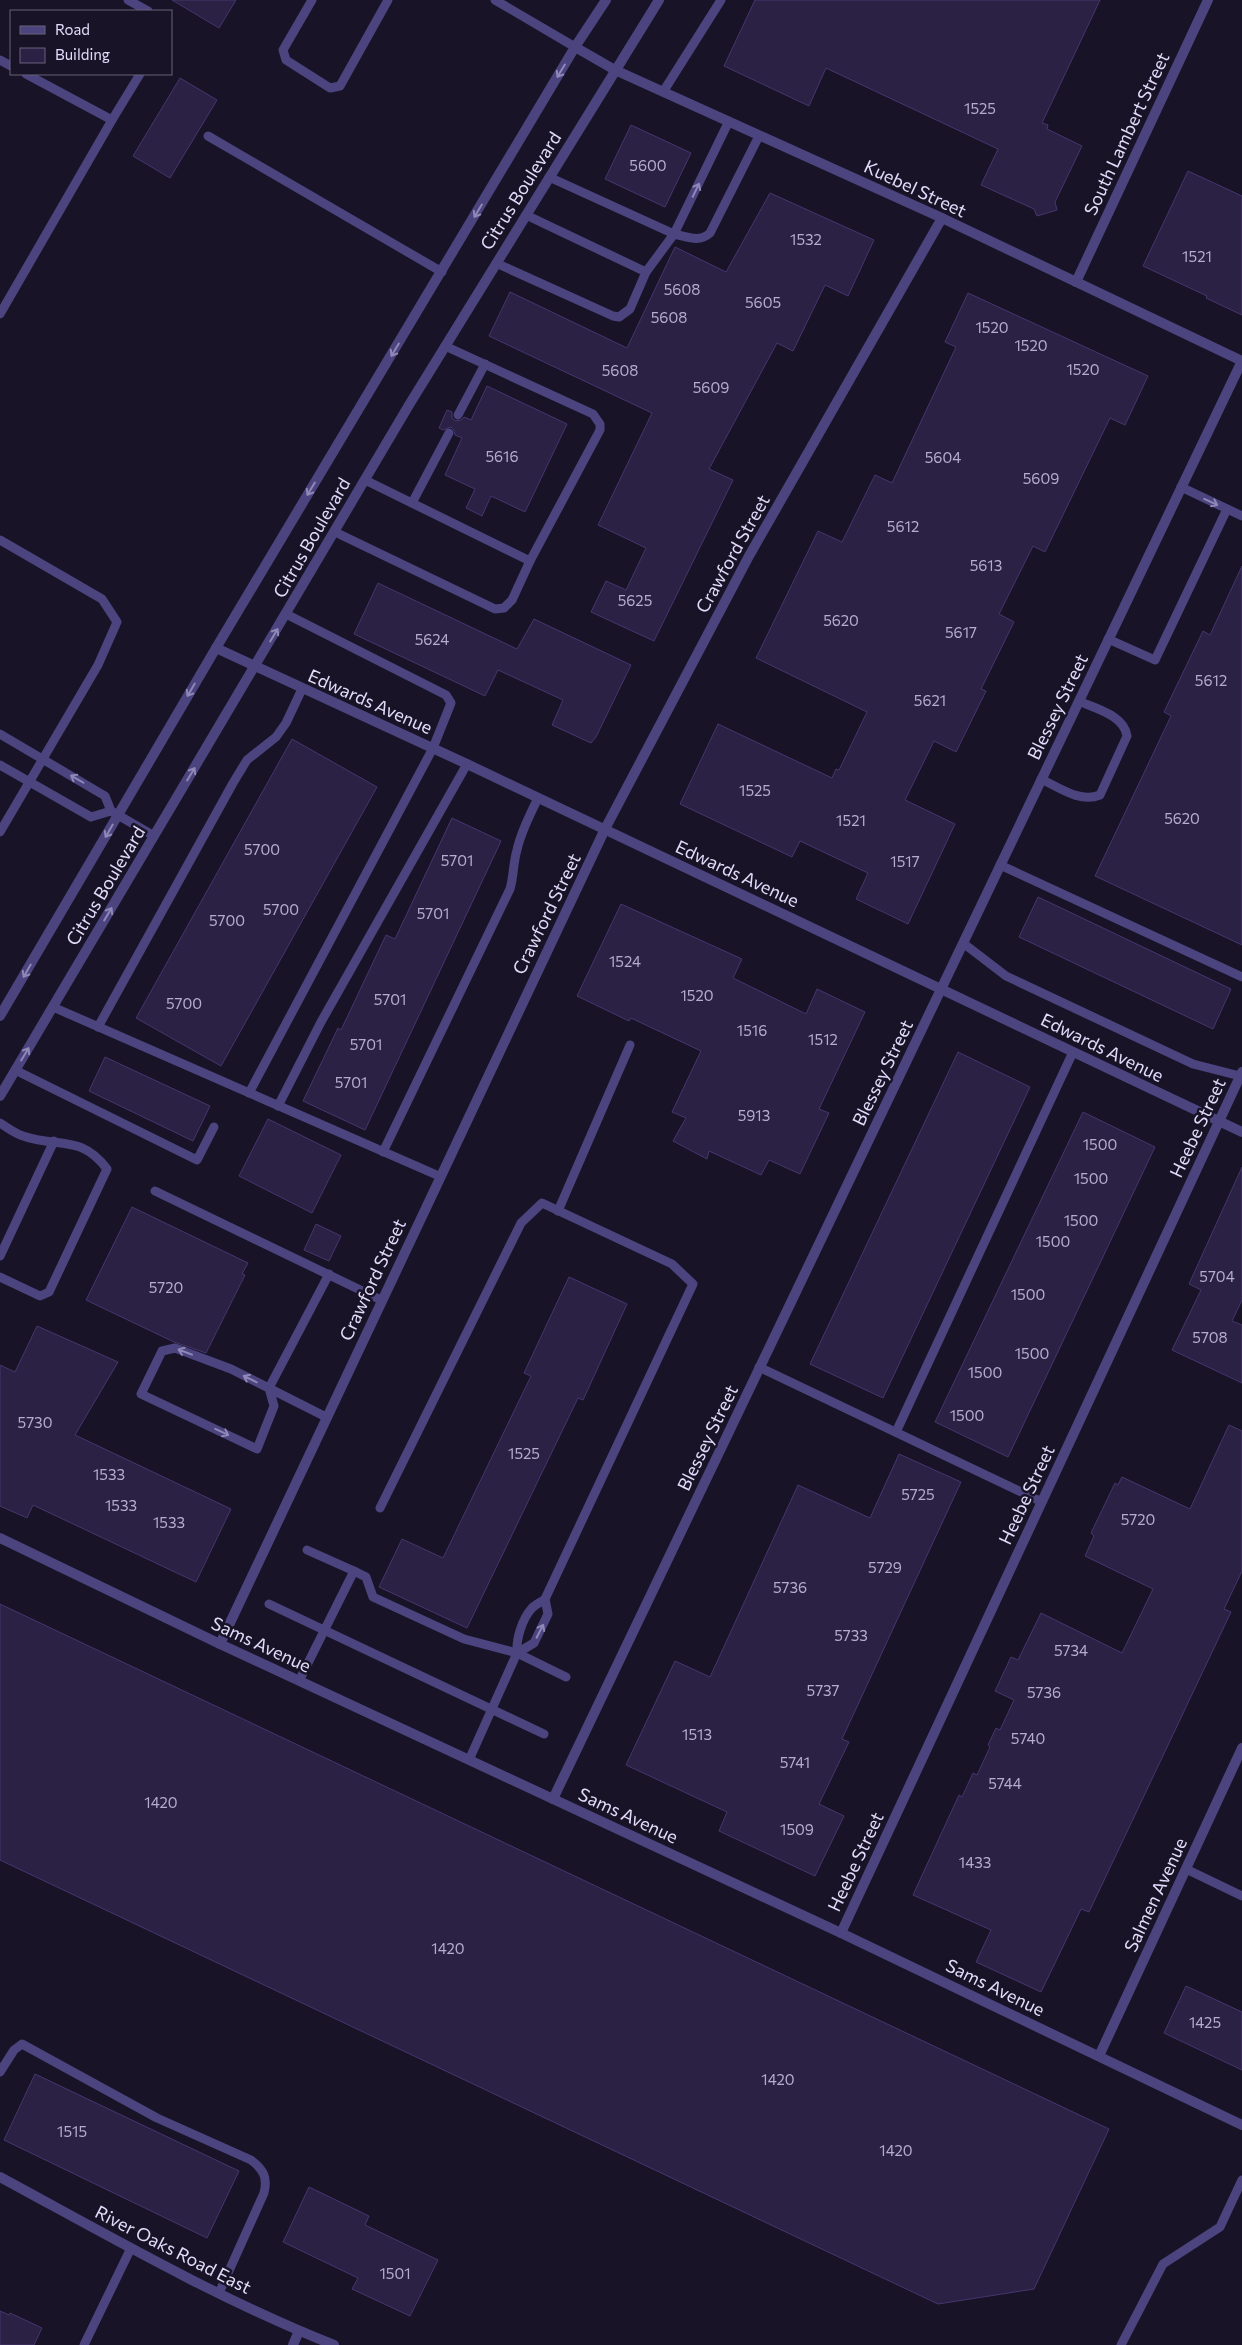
<svg xmlns="http://www.w3.org/2000/svg" width="1242" height="2345" font-family="Commissioner,sans-serif">
  <style>
    .building { fill: #2b2145; stroke: #46366e }
    .lines { fill: none; stroke-linecap: round; stroke-linejoin: round }
    .service { stroke: #4b447f; stroke-width: 9 }
    .minor { stroke: #4b447f; stroke-width: 10 }
    .tertiary { stroke: #4b447f; stroke-width: 10 }
    .oneway { stroke: #8f88b7 }
    .labels { text-anchor: middle; stroke-width: 5; stroke-linejoin: round; paint-order: stroke }
    .number-label { font-size: 15px; fill: #b4adce }
    .street-label { font-size: 18px; fill: #e2dcfb; stroke: #181326 }
  </style>
  <rect width="100%" height="100%" fill="#181326"/>
  <g class="building">
    <polygon points="172,0 236,0 219,28"/>
    <polygon points="755,0 1100,0 1042,123 1048,125 1047,129 1082,146 1055,202 1057,210 1037,216 1034,209 981,185 998,149 826,68 809,106 724,66"/>
    <polygon points="180,78 217,100 170,178 133,156"/>
    <polygon points="631,125 691,153 665,207 605,179"/>
    <polygon points="1188,171 1242,196 1242,315 1206,298 1207,296 1143,266"/>
    <polygon points="770,193 874,240 848,296 825,285 793,351 777,343 709,469 733,480 654,641 591,612 606,581 626,590 646,548 598,525 652,413 489,336 510,292 627,348 675,247 726,272"/>
    <polygon points="968,293 1148,376 1125,425 1110,418 1045,552 1033,546 999,614 1014,622 981,689 986,691 956,752 934,741 905,800 955,824 908,924 856,899 868,873 800,841 792,857 680,804 718,724 832,778 836,769 839,770 867,712 756,658 818,531 842,542 875,475 892,483 956,347 945,342"/>
    <polygon points="487,386 567,424 525,512 491,496 482,516 466,508 475,489 445,475 462,438 455,435 454,430 451,427 443,430 439,428 447,410 452,412 452,418 456,421 461,420 464,417 471,420"/>
    <polygon points="1242,566 1242,945 1095,876 1171,716 1164,712 1203,631 1210,635"/>
    <polygon points="378,583 517,649 534,619 631,665 596,737 591,743 552,725 563,700 498,670 485,696 354,634"/>
    <polygon points="292,739 377,787 221,1066 136,1018"/>
    <polygon points="452,818 501,841 365,1130 303,1101 338,1028 341,1030 386,935 395,939"/>
    <polygon points="1038,897 1231,989 1213,1029 1019,937"/>
    <polygon points="621,904 742,959 733,978 806,1014 817,989 865,1012 819,1109 829,1113 800,1174 769,1160 761,1175 709,1151 707,1159 673,1141 686,1118 672,1112 701,1051 631,1018 629,1021 577,996"/>
    <polygon points="958,1052 1030,1087 883,1398 810,1364"/>
    <polygon points="105,1057 210,1106 193,1141 89,1091"/>
    <polygon points="1083,1112 1155,1147 1008,1457 935,1422"/>
    <polygon points="268,1119 341,1155 312,1213 239,1176"/>
    <polygon points="1242,1167 1242,1300 1232,1321 1242,1325 1242,1383 1172,1350 1201,1290 1189,1284"/>
    <polygon points="132,1207 248,1263 242,1274 245,1275 206,1353 174,1342 86,1300"/>
    <polygon points="316,1224 341,1236 329,1261 304,1250"/>
    <polygon points="569,1277 627,1304 583,1400 578,1398 467,1628 379,1587 402,1539 443,1558 531,1376 524,1373"/>
    <polygon points="37,1326 118,1362 75,1435 231,1509 196,1582 33,1505 27,1518 0,1506 0,1365 15,1372"/>
    <polygon points="1229,1425 1242,1431 1242,1571 1224,1609 1231,1612 1089,1912 1081,1909 1041,1992 976,1962 991,1930 913,1895 959,1795 962,1797 973,1773 977,1775 990,1747 988,1745 996,1728 1000,1730 1014,1700 995,1691 1011,1657 1018,1660 1041,1613 1122,1653 1153,1589 1085,1556 1094,1536 1091,1533 1115,1483 1118,1485 1122,1477 1190,1509"/>
    <polygon points="899,1454 961,1482 842,1739 849,1742 819,1804 844,1816 815,1876 719,1831 727,1812 626,1765 675,1661 710,1677 798,1485 870,1518"/>
    <polygon points="0,1604 1109,2129 1034,2289 938,2304 0,1860"/>
    <polygon points="1186,1986 1242,2012 1242,2070 1164,2033"/>
    <polygon points="35,2074 239,2171 207,2238 4,2140"/>
    <polygon points="309,2187 369,2216 365,2225 438,2260 410,2316 352,2289 358,2278 283,2242"/>
    <polygon points="0,2311 9,2315 10,2313 42,2328 34,2345 0,2345"/>
  </g>
  <g class="lines">
    <g class="service">
      <polyline points="128,0 148,11"/>
      <polyline points="312,0 283,50 286,60 330,88 340,86 388,0"/>
      <polyline points="495,0 575,47"/>
      <polyline points="0,60 11,66"/>
      <polyline points="663,92 721,0"/>
      <polyline points="112,120 140,74"/>
      <path d="M 729,121 L 674,234 C 688,237 699,243 710,233 L 759,136"/>
      <polyline points="208,136 442,272"/>
      <polyline points="549,177 674,234 646,272"/>
      <polyline points="496,263 613,316 619,317 630,309 646,272 526,215"/>
      <polyline points="0,314 112,120 26,74"/>
      <polyline points="458,415 485,364"/>
      <polyline points="365,480 530,561"/>
      <polyline points="1181,487 1242,516"/>
      <polyline points="412,503 449,433"/>
      <polyline points="335,532 495,609 504,608 512,600 530,561 600,430 600,424 593,414 445,346"/>
      <polyline points="0,540 102,599 117,622 98,665 0,832"/>
      <polyline points="1108,639 1155,660 1227,509"/>
      <polyline points="0,734 105,796 111,811 154,836"/>
      <polyline points="0,765 91,817 111,811"/>
      <path d="M 1041,779 C 1060,788 1080,803 1100,795 L 1127,736 C 1124,715 1096,709 1079,701"/>
      <polyline points="1000,865 1242,977"/>
      <polyline points="963,943 1006,976 1193,1064 1240,1076"/>
      <polyline points="53,1007 439,1176"/>
      <polyline points="98,1027 233,783 247,760 276,737 286,723 302,689"/>
      <polyline points="15,1070 197,1160 214,1127"/>
      <polyline points="249,1093 433,748 451,703 446,695 286,614"/>
      <polyline points="278,1106 321,1022 467,764"/>
      <path d="M 0,1123 C 8,1128 14,1133 23,1136 C 57,1148 81,1134 107,1169 L 49,1292 L 40,1296 L 0,1277"/>
      <path d="M 383,1152 L 510,889 C 514,875 513,863 517,850 C 521,831 530,815 538,798"/>
      <polyline points="155,1191 381,1300"/>
      <polyline points="558,1211 630,1045"/>
      <polyline points="0,1256 54,1141"/>
      <polyline points="759,1367 1042,1502"/>
      <polyline points="326,1417 231,1369 175,1348 162,1351 141,1394 257,1449 274,1406 269,1388 329,1274"/>
      <polyline points="896,1432 1073,1052"/>
      <path d="M 380,1508 L 521,1223 L 542,1203 L 672,1264 L 693,1284 L 545,1599 C 541,1602 535,1605 532,1608 C 522,1619 516,1639 517,1653"/>
      <polyline points="354,1571 366,1577 373,1597 464,1639 517,1653 534,1643 548,1614 545,1599"/>
      <polyline points="269,1604 544,1734"/>
      <polyline points="299,1681 354,1571 307,1550"/>
      <polyline points="469,1760 517,1653 566,1677"/>
      <polyline points="1186,1869 1242,1896"/>
      <path d="M 0,2072 L 14,2050 L 22,2044 L 157,2118 L 251,2160 C 263,2169 268,2177 264,2193 L 219,2293"/>
      <polyline points="84,2345 131,2248"/>
      <polyline points="1121,2345 1163,2264 1220,2227 1242,2180"/>
    </g>
    <g class="minor">
      <polyline points="575,47 615,70 942,218 1242,361"/>
      <polyline points="1076,282 1208,0"/>
      <polyline points="0,1538 220,1644 841,1933 1242,2125"/>
      <polyline points="220,1644 605,829 749,556 942,218"/>
      <polyline points="553,1799 1242,361"/>
      <polyline points="841,1933 1242,1072"/>
      <polyline points="1099,2056 1242,1748"/>
      <path d="M 0,2177 C 109,2236 218,2299 334,2345"/>
      <polyline points="293,2345 299,2331"/>
    </g>
    <g class="tertiary">
      <polyline points="216,648 467,764 1242,1132"/>
      <polyline points="0,1016 216,648 575,47 606,0"/>
      <polyline points="0,1096 409,405 659,0"/>
    </g>
  </g>
  <defs><path id="oneway-shaft" d="M-6 0H5M1.5-3L5.5 0L1.5 3" fill="none" stroke-width="1.6" stroke-linecap="round" stroke-linejoin="round" transform="scale(1.25)"/></defs>
  <g class="oneway">
    <use href="#oneway-shaft" transform="translate(561 71) rotate(121)"/>
    <use href="#oneway-shaft" transform="translate(696 190) rotate(-64)"/>
    <use href="#oneway-shaft" transform="translate(478 211) rotate(121)"/>
    <use href="#oneway-shaft" transform="translate(395 350) rotate(121)"/>
    <use href="#oneway-shaft" transform="translate(311 489) rotate(121)"/>
    <use href="#oneway-shaft" transform="translate(1211 502) rotate(25)"/>
    <use href="#oneway-shaft" transform="translate(274 635) rotate(-59)"/>
    <use href="#oneway-shaft" transform="translate(191 690) rotate(120)"/>
    <use href="#oneway-shaft" transform="translate(191 774) rotate(-59)"/>
    <use href="#oneway-shaft" transform="translate(77 779) rotate(-150)"/>
    <use href="#oneway-shaft" transform="translate(109 831) rotate(120)"/>
    <use href="#oneway-shaft" transform="translate(108 914) rotate(-59)"/>
    <use href="#oneway-shaft" transform="translate(27 971) rotate(120)"/>
    <use href="#oneway-shaft" transform="translate(25 1054) rotate(-59)"/>
    <use href="#oneway-shaft" transform="translate(185 1352) rotate(-159)"/>
    <use href="#oneway-shaft" transform="translate(250 1379) rotate(-154)"/>
    <use href="#oneway-shaft" transform="translate(222 1432) rotate(25)"/>
    <use href="#oneway-shaft" transform="translate(540 1631) rotate(-63)"/>
  </g>
  <g class="labels">
    <g class="number-label">
      <text x="980" y="114">1525</text>
      <text x="648" y="171">5600</text>
      <text x="806" y="245">1532</text>
      <text x="1197" y="262">1521</text>
      <text x="682" y="295">5608</text>
      <text x="763" y="308">5605</text>
      <text x="669" y="323">5608</text>
      <text x="992" y="333">1520</text>
      <text x="1031" y="351">1520</text>
      <text x="1083" y="375">1520</text>
      <text x="620" y="376">5608</text>
      <text x="711" y="393">5609</text>
      <text x="502" y="462">5616</text>
      <text x="943" y="463">5604</text>
      <text x="1041" y="484">5609</text>
      <text x="903" y="532">5612</text>
      <text x="986" y="571">5613</text>
      <text x="635" y="606">5625</text>
      <text x="841" y="626">5620</text>
      <text x="961" y="638">5617</text>
      <text x="432" y="645">5624</text>
      <text x="1211" y="686">5612</text>
      <text x="930" y="706">5621</text>
      <text x="755" y="796">1525</text>
      <text x="1182" y="824">5620</text>
      <text x="851" y="826">1521</text>
      <text x="262" y="855">5700</text>
      <text x="457" y="866">5701</text>
      <text x="905" y="867">1517</text>
      <text x="281" y="915">5700</text>
      <text x="433" y="919">5701</text>
      <text x="227" y="926">5700</text>
      <text x="625" y="967">1524</text>
      <text x="697" y="1001">1520</text>
      <text x="390" y="1005">5701</text>
      <text x="184" y="1009">5700</text>
      <text x="752" y="1036">1516</text>
      <text x="823" y="1045">1512</text>
      <text x="366" y="1050">5701</text>
      <text x="351" y="1088">5701</text>
      <text x="754" y="1121">5913</text>
      <text x="1100" y="1150">1500</text>
      <text x="1091" y="1184">1500</text>
      <text x="1081" y="1226">1500</text>
      <text x="1053" y="1247">1500</text>
      <text x="1217" y="1282">5704</text>
      <text x="166" y="1293">5720</text>
      <text x="1028" y="1300">1500</text>
      <text x="1210" y="1343">5708</text>
      <text x="1032" y="1359">1500</text>
      <text x="985" y="1378">1500</text>
      <text x="967" y="1421">1500</text>
      <text x="35" y="1428">5730</text>
      <text x="524" y="1459">1525</text>
      <text x="109" y="1480">1533</text>
      <text x="918" y="1500">5725</text>
      <text x="121" y="1511">1533</text>
      <text x="1138" y="1525">5720</text>
      <text x="169" y="1528">1533</text>
      <text x="885" y="1573">5729</text>
      <text x="790" y="1593">5736</text>
      <text x="851" y="1641">5733</text>
      <text x="1071" y="1656">5734</text>
      <text x="823" y="1696">5737</text>
      <text x="1044" y="1698">5736</text>
      <text x="697" y="1740">1513</text>
      <text x="1028" y="1744">5740</text>
      <text x="795" y="1768">5741</text>
      <text x="1005" y="1789">5744</text>
      <text x="161" y="1808">1420</text>
      <text x="797" y="1835">1509</text>
      <text x="975" y="1868">1433</text>
      <text x="448" y="1954">1420</text>
      <text x="1205" y="2028">1425</text>
      <text x="778" y="2085">1420</text>
      <text x="72" y="2137">1515</text>
      <text x="896" y="2156">1420</text>
      <text x="395" y="2279">1501</text>
    </g>
    <g class="street-label">
      <text transform="translate(1127 134) rotate(-65)" y="6">South Lambert Street</text>
      <text transform="translate(915 189) rotate(25)" y="6">Kuebel Street</text>
      <text transform="translate(521 191) rotate(-58)" y="6">Citrus Boulevard</text>
      <text transform="translate(312 538) rotate(-60)" y="6">Citrus Boulevard</text>
      <text transform="translate(733 554) rotate(-61)" y="6">Crawford Street</text>
      <text transform="translate(370 702) rotate(24)" y="6">Edwards Avenue</text>
      <text transform="translate(1058 707) rotate(-64)" y="6">Blessey Street</text>
      <text transform="translate(737 874) rotate(25)" y="6">Edwards Avenue</text>
      <text transform="translate(106 886) rotate(-59)" y="6">Citrus Boulevard</text>
      <text transform="translate(547 914) rotate(-64)" y="6">Crawford Street</text>
      <text transform="translate(1102 1048) rotate(26)" y="6">Edwards Avenue</text>
      <text transform="translate(883 1073) rotate(-64)" y="6">Blessey Street</text>
      <text transform="translate(1198 1128) rotate(-65)" y="6">Heebe Street</text>
      <text transform="translate(373 1280) rotate(-65)" y="6">Crawford Street</text>
      <text transform="translate(708 1438) rotate(-64)" y="6">Blessey Street</text>
      <text transform="translate(1027 1495) rotate(-65)" y="6">Heebe Street</text>
      <text transform="translate(261 1645) rotate(25)" y="6">Sams Avenue</text>
      <text transform="translate(628 1816) rotate(25)" y="6">Sams Avenue</text>
      <text transform="translate(856 1862) rotate(-65)" y="6">Heebe Street</text>
      <text transform="translate(1156 1895) rotate(-65)" y="6">Salmen Avenue</text>
      <text transform="translate(995 1988) rotate(26)" y="6">Sams Avenue</text>
      <text transform="translate(173 2250) rotate(27)" y="6">River Oaks Road East</text>
    </g>
  </g>
  <rect x="10" y="10" width="162" height="65" fill="#181326" stroke="#69637b"/>
  <rect x="20" y="26" width="25" height="8" fill="#4b447f" stroke="#69637b"/>
  <text x="55" y="35" font-size="15" fill="#e2dcfb">Road</text>
  <rect x="20" y="48" width="25" height="15" fill="#2b2145" stroke="#69637b"/>
  <text x="55" y="60" font-size="15" fill="#e2dcfb">Building</text>
</svg>
